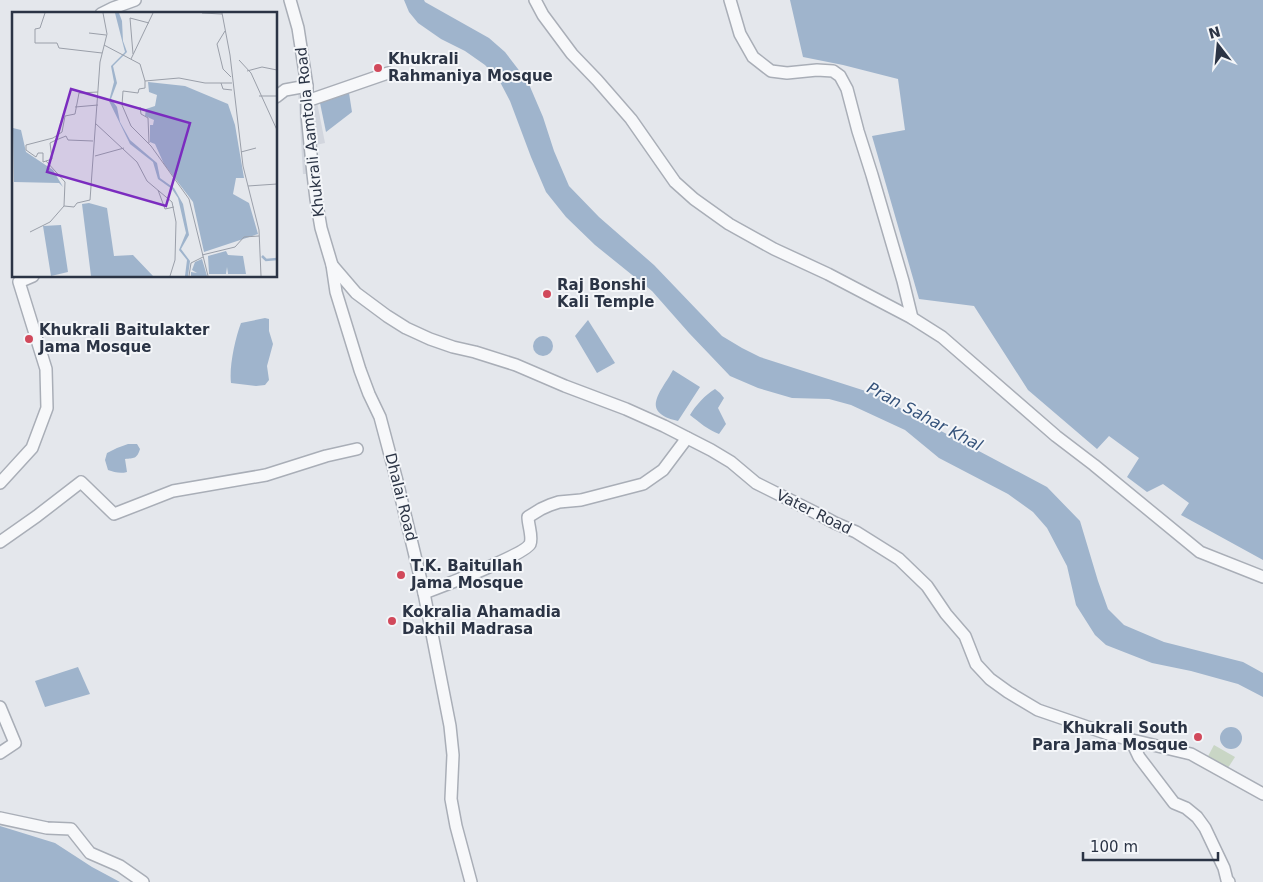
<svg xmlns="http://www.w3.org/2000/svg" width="1263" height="882" font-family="'DejaVu Sans',sans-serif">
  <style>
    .built { fill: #d2d6de }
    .green { fill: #c9d6c5 }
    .water { fill: #9fb4cc }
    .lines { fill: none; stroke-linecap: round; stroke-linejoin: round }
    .minor-casing { stroke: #a9aeb7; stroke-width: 14 }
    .minor { stroke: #f7f8fa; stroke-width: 11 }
    .poi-dot { fill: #d1495b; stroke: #f4f6f9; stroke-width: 2 }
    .labels { text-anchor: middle; stroke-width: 4; stroke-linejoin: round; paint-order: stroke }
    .poi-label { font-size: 15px; font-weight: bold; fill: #2b3445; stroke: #f4f6f9; text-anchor: start }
    .street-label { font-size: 15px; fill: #2b3445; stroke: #f4f6f9 }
    .water-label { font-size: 16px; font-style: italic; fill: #34527a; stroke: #f4f6f9 }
    .inset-river { fill: none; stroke: #9fb4cc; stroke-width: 2.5 }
    .inset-road { fill: none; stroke: #9a9fa9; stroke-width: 1 }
    .view { fill: #7b2cbf; fill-opacity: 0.15; stroke: #7b2cbf; stroke-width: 2.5 }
    .inset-edge { fill: none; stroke: #2b3445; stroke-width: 2.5 }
  </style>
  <rect width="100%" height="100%" fill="#e4e7ec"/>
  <g class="built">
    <polygon points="306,88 311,174 303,174 298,89"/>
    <polygon points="317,102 325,143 311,146 308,105"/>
  </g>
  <polygon class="green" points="1214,745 1235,757 1226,771 1206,760"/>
  <g class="water">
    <polygon points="404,0 424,0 425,2 489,38 505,52 528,82 543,117 554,151 569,186 599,217 654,265 722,336 742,348 760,357 878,395 924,422 1047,487 1080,521 1098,581 1108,609 1124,625 1164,642 1243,662 1263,673 1263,697 1238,684 1191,671 1152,663 1106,645 1095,635 1076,605 1067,566 1047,528 1033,512 1008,494 939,458 905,430 851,405 829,399 792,398 758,388 730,376 689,333 652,291 595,245 566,217 546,192 531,157 510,101 499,80 485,65 465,51 441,39 418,23 409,12"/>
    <polygon points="790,0 1263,0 1263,560 1181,515 1189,503 1163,484 1147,492 1127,477 1139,458 1109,436 1097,449 1028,390 974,306 919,299 872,136 905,130 898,79 843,65 803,57"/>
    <polygon points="349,93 352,112 326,132 320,103"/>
    <path d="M 265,318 L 269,319 L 269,331 L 273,344 L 267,366 L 269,380 L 265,385 L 256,386 L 231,383 C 229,367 235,339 241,323 Z"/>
    <polygon points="588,320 615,363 597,373 575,336"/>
    <circle cx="543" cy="346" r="10"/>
    <path d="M 673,370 L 700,387 L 678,421 C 639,412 661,392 673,370 Z"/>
    <path d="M 715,389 L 720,393 L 724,398 L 718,408 L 726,424 L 719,434 C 708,430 699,422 690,415 C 695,406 706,394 715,389 Z"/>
    <path d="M 128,444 L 137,444 L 140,449 C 137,459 134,458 125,459 L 127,472 C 120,474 114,472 108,470 L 105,460 L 107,453 L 117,448 Z"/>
    <polygon points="78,667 90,694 45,707 35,681"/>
    <circle cx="1231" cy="738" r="11"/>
    <polygon points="0,826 55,843 92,867 120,882 0,882"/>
  </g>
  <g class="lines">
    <defs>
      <g id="minor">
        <polyline points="290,0 298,28 307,86 307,114 313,174 316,199 321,228 332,265 336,292 360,370 369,394 380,417 397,481 424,593 450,726 453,755 451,799 456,826 471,882"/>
        <polyline points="535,0 543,15 572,54 597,80 631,119 675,182 694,199 729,224 774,249 828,274 912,318 942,337 1056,436 1094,465 1200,552 1263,577"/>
        <polyline points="730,0 740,34 753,57 771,71 787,73 817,70 833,71 840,76 847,89 858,131 872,175 903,281 912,318"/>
        <polyline points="101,14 113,8 135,0"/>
        <polyline points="276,97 285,90 307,86"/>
        <polyline points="307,101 388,73"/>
        <polyline points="332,265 356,293 387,316 406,328 430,339 453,347 475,352 516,365 565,386 626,409 664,426 711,450 731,462 756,483 822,516 835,523 856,532 899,559 927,586 946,614 965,636 976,664 990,679 1008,692 1038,710 1111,735 1191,754 1263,794"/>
        <polyline points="0,483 32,448 47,408 46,369 19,282 33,276"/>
        <polyline points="0,542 37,516 81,482 114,514 173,491 266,475 326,456 357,449"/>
        <path d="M 424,593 C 440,587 524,555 530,544 C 533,537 528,525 528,517 L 541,509 L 550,505 L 559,502 L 581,500 L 643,484 L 663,470 L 687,438"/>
        <polyline points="0,707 15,743 0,753"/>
        <polyline points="1131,740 1139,757 1174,803 1186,808 1197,817 1205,828 1224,868 1227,880 1229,882"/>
        <polyline points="0,818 47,828 71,829 90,853 120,866 143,882"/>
      </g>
    </defs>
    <use href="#minor" class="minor-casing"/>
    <use href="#minor" class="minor"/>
  </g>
  <g class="poi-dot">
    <circle cx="378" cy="68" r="5"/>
    <circle cx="547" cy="294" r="5"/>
    <circle cx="29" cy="339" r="5"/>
    <circle cx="401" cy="575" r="5"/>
    <circle cx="392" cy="621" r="5"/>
    <circle cx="1198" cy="737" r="5"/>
  </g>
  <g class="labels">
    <g class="poi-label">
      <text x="388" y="64">Khukrali<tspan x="388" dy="17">Rahmaniya Mosque</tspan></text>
      <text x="557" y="290">Raj Bonshi<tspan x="557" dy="17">Kali Temple</tspan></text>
      <text x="39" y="335">Khukrali Baitulakter<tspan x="39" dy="17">Jama Mosque</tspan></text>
      <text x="411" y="571">T.K. Baitullah<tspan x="411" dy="17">Jama Mosque</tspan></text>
      <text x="402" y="617">Kokralia Ahamadia<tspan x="402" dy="17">Dakhil Madrasa</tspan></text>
      <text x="1188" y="733" text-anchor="end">Khukrali South<tspan x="1188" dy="17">Para Jama Mosque</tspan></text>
    </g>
    <g class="street-label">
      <text transform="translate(310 132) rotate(-96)" y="5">Khukrali Aamtola Road</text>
      <text transform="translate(401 497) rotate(76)" y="5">Dhalai Road</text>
      <text transform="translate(814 512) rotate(26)" y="5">Vater Road</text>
    </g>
    <g class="water-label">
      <text transform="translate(925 416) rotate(28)" y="6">Pran Sahar Khal</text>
    </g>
  </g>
  <g transform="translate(12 12)">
    <rect width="265" height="265" fill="#e4e7ec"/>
    <path d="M 103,1 L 107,1 L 110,9 L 111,29 L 115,40 L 101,54 L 105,71 L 99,87 L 105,95 L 108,110 L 118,128 L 145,151 L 148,166 L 162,176 L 171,192 L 177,223 L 169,237 L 178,249 L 176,264 L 173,264 L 175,248 L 167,238 L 174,221 L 166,186 L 160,177 L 146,167 L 141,150 L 118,132 L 97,89 L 102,70 L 99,54 L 113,40 ZM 136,70 L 173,74 L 216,92 L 223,113 L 232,166 L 224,166 L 221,182 L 237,191 L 246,222 L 192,240 L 181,190 L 152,152 L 143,132 L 138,130 L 138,113 L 141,113 L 142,108 L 133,104 L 134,97 L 143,94 L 145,83 L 137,80 ZM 1,116 L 9,118 L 14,140 L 41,158 L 51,175 L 47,171 L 2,170 ZM 77,191 L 95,196 L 102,244 L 121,243 L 141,264 L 79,264 L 70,192 ZM 49,213 L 56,260 L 39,264 L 31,214 ZM 214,239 L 216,243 L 231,244 L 234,262 L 216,262 L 215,255 L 214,262 L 197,262 L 196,244 ZM 190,247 L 195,264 L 179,264 L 179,260 L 185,261 L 180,258 L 183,250 Z" fill="#9fb4cc"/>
    <path class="inset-river" d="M 250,244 L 254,248 L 265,247"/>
    <path class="inset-road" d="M 33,1 L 28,16 L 23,17 L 23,31 L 45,31 L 47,36 L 90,41M 190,1 L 210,2M 210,1 L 218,43 L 231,154 L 247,218 L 249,264M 213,19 L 205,32 L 211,57 L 219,65M 77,21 L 94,23M 92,33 L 128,52 L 133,69 L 167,66 L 193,71 L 220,71M 121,42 L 118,6 L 137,11M 119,47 L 141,1M 227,48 L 239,61 L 265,118M 235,59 L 250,55 L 265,58M 133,69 L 133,76 L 127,77 L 126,81 L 111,79 L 110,93 L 119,114 L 139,134 L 177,187 L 196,264M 209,71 L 211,77 L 220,78M 247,84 L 265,84M 63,95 L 86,93M 128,95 L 129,102 L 136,106 L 137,131M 83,111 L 125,150 L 135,169 L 160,190 L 164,210 L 163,248 L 158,264M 81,129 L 56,128 L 54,124 L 44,128 L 38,131 L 40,147 L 31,150 L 31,141 L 26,141 L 24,145 L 14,138 L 14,133 L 41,126 L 50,120 L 53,104 L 63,102 L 67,81 L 86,80M 229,140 L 244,136M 83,144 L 112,136M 236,174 L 265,172M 146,178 L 153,197 L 162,195M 52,194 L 62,195 L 65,191 L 78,188 L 88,50 L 95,22 L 91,1M 18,220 L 38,210 L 52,194 L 53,170 L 34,149M 190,243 L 223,235 L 232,225 L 247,224M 177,264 L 179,251 L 191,245"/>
    <path class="view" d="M 59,77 L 178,111 L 154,194 L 35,160 Z"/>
    <rect width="265" height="265" class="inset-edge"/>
  </g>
  <g transform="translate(1218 45) rotate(344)" stroke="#f4f6f9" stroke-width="4" paint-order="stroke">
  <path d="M0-4L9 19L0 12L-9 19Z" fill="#2b3445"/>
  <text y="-8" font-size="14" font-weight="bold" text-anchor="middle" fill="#2b3445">N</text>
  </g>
  <path d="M1083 852v8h135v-8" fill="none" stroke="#2b3445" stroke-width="2.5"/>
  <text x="1090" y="852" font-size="15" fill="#2b3445" stroke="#f4f6f9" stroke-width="4" paint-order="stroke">100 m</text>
</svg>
